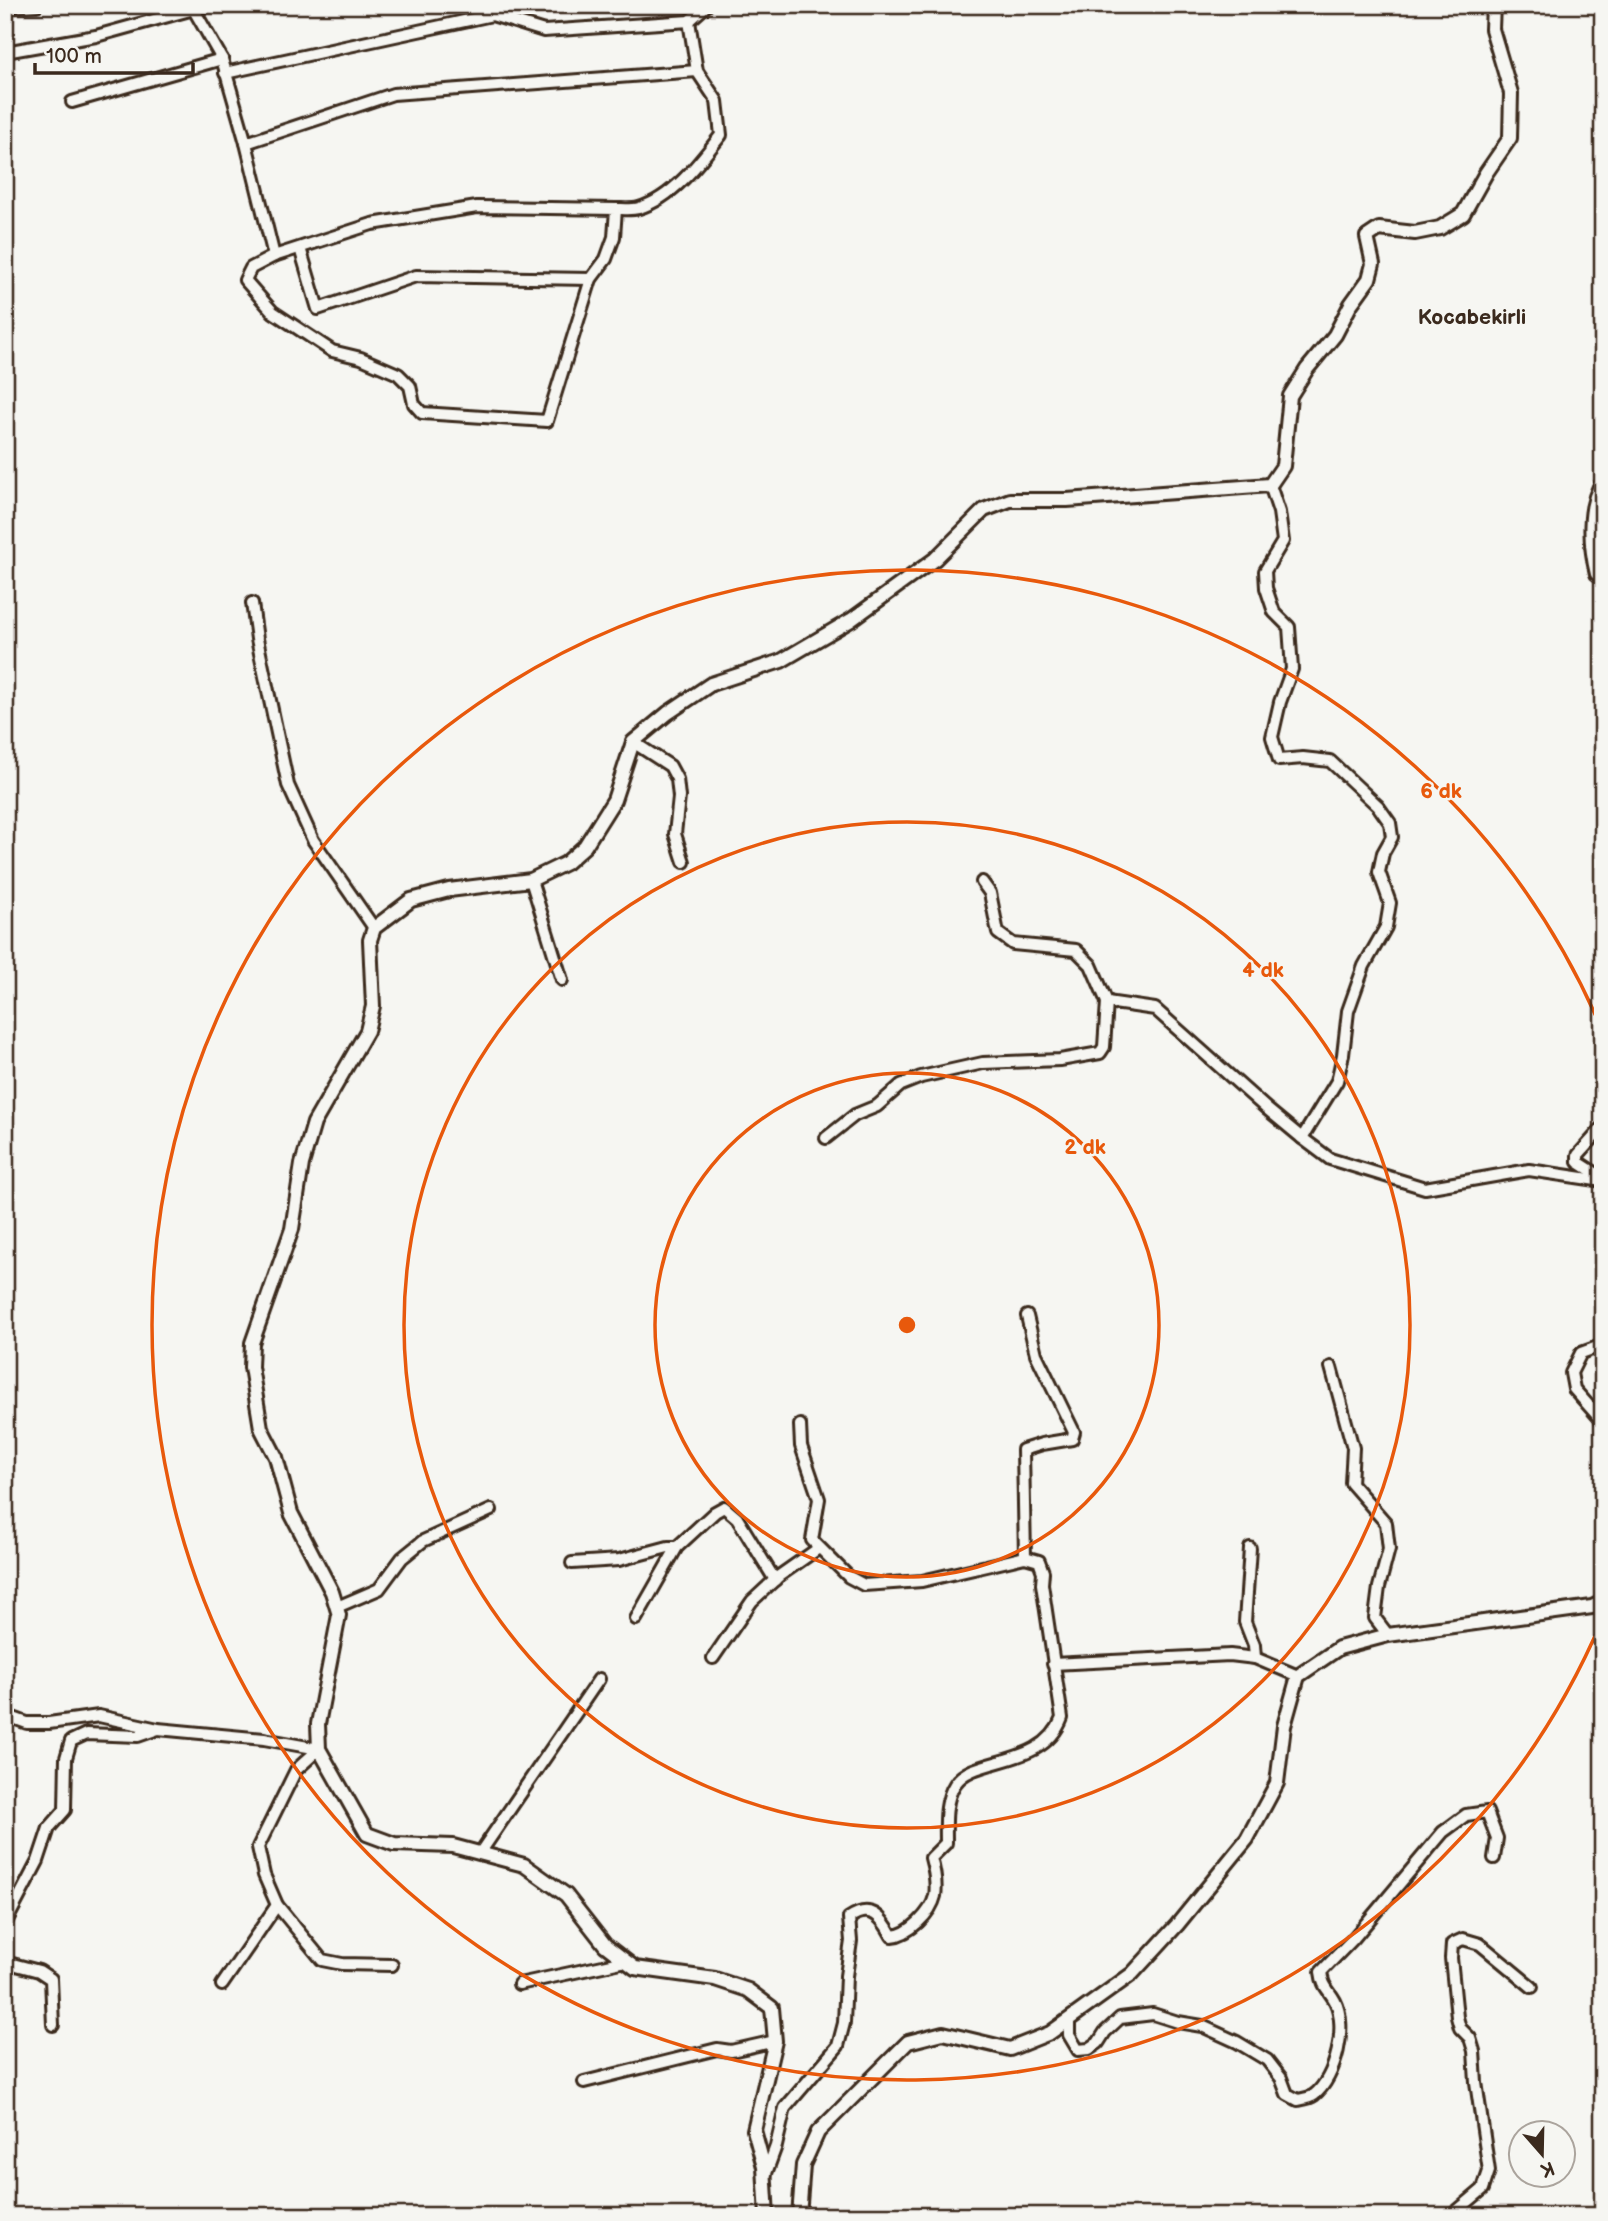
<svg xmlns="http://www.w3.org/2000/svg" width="1608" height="2221" font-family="'Balsamiq Sans',sans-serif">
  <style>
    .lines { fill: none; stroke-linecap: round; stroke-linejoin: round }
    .minor-casing { stroke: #3b2a1e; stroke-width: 16 }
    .tertiary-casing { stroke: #3b2a1e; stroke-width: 18 }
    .minor { stroke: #f6f6f2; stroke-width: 10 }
    .tertiary { stroke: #f6f6f2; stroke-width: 12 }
    .ring { fill: none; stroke: #e8590c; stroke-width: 3.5 }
    .labels { text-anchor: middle; stroke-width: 5; stroke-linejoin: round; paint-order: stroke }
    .neighbourhood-label { font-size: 21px; font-weight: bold; fill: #3b2a1e; stroke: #f6f6f2 }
    .centre { fill: #e8590c; stroke: #f6f6f2; stroke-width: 3.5 }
    .ring-label { font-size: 21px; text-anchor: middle; font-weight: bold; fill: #e8590c; stroke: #f6f6f2; stroke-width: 5; stroke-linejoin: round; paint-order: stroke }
  </style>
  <rect width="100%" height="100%" fill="#f6f6f2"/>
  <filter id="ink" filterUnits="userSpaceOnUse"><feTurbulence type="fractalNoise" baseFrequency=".0143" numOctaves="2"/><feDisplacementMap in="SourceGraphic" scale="14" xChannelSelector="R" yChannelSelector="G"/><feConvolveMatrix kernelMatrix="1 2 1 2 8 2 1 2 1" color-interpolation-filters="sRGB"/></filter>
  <g filter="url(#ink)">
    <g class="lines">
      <defs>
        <g id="minor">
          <polyline points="5,7 37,5"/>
          <polyline points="194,10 222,59 246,143 274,256"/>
          <polyline points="5,52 96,36 208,5"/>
          <polyline points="225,73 492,15 544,31 689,21 707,5"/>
          <polyline points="72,102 222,59"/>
          <polyline points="246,143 393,94 697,71"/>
          <path d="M 616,209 L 477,207 L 372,224 L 274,256 L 251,268 L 245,280 L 273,312 L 332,351 L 361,358 L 398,374 L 410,386 L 414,404 L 422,413 L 547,421 L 591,279 L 606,259 L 614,237 L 616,209 C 623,209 632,210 639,208 C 673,198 700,162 721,135 L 717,101 L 697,71 L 689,21"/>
          <polyline points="300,248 318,309 416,276 591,279"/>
          <path d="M 1603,480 C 1586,504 1589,546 1596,574 L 1603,578"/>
          <polyline points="1270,485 1279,512 1283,541 1265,571 1266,588 1274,612 1289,627 1292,669 1280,702 1272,737 1279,760 1303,758 1330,761 1378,806 1390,823 1392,837 1383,853 1379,872 1390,903 1386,927 1364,966 1348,1011 1343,1055 1337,1081 1302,1138 1330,1159 1425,1188 1529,1170 1603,1181"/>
          <polyline points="252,603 257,639 288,785 313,840 374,928"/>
          <polyline points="633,742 670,766 677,779 679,797 675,834 684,862"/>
          <polyline points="531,880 562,980"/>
          <polyline points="982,882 990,893 998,933 1013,944 1076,950 1091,965 1107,1002"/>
          <polyline points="1603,1127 1578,1155 1578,1162 1603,1178"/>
          <polyline points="826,1138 855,1115 877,1106 901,1085 921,1077 983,1063 1060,1060 1100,1053 1104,1047 1107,1002 1155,1009 1267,1109 1302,1138"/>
          <polyline points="1603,1345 1581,1353 1571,1373 1574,1389 1603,1422"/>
          <polyline points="1331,1367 1353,1448 1351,1483 1386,1523 1389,1549 1379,1587 1375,1618 1388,1635"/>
          <polyline points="1250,1548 1245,1622 1254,1645 1255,1658"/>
          <polyline points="1025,1557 1023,1450 1042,1444 1072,1439 1074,1432 1036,1354 1027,1316"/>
          <polyline points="572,1563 619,1560 668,1547 677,1547"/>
          <polyline points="337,1607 379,1589 402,1558 423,1541 491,1510"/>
          <polyline points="636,1619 677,1547 715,1512 724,1507 737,1518 775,1580"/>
          <polyline points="713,1658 752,1601 779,1576 819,1548"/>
          <polyline points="1053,1664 1230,1655 1255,1658 1298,1676"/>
          <polyline points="5,1715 27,1723 49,1723 99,1716 158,1729 264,1739 319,1749"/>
          <polyline points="319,1749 296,1770 258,1847 264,1875 277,1905 322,1960 342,1964 392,1965"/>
          <polyline points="480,1853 599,1679"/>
          <polyline points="5,1924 38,1861 49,1828 65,1810 66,1758 71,1741 86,1734 138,1736 158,1729"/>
          <polyline points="5,1962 39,1971 51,1979 53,2025"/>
          <polyline points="519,1984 626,1961"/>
          <polyline points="222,1985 277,1905"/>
          <path d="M 1069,2019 L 1069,2035 L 1078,2050 L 1089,2049 L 1098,2043 L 1105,2032 L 1120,2018 L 1153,2014 L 1178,2022 L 1202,2026 L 1237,2042 L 1267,2060 L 1281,2078 L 1287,2094 L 1298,2100 C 1303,2099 1310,2098 1314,2095 C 1336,2078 1348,2026 1335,2001 C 1328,1988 1323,1988 1321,1972 L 1353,1939 L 1443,1832 L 1466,1815 L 1487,1812 L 1497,1838 L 1494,1858"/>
          <polyline points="584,2082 717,2049 731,2051 775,2041"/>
          <path d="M 765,2176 L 776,2146 L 785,2108 L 838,2046 L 844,2023 L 846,1976 L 851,1941 L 849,1918 C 871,1903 882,1917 892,1936 C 909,1935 931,1913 935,1896 C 937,1884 934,1869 931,1858 L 946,1843 C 946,1824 944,1801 955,1784 C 973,1755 1043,1769 1062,1718 L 1042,1584 L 1043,1572 L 1039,1561 L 1025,1557 L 922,1581 L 864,1585 L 849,1577 L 812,1540 L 819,1499 L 801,1446 L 800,1425"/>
          <polyline points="1451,2216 1483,2189 1489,2171 1476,2082 1474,2051 1470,2038 1460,2028 1457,2017 1451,1958 1452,1944 1463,1939 1480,1944 1532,1987"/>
        </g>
        <g id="tertiary">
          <polyline points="767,2216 764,2167 754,2130 775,2041 772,2008 748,1990 715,1979 635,1968 605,1945 566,1895 524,1865 453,1846 394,1844 367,1834 319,1749 318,1724 339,1615 332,1592 291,1513 276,1457 261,1428 251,1367 252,1343 292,1229 302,1164 314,1123 367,1031 373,1006 370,940 374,928 411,900 449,890 531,880 566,863 585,846 614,800 633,742 668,713 711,684 781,661 851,620 935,559 984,510 1010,500 1067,500 1270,485 1283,466 1290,396 1307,369 1335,335 1351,304 1369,279 1373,264 1367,237 1379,229 1415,233 1440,228 1463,214 1486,173 1510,138 1511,93 1492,29 1493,5"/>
          <polyline points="799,2216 803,2165 818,2132 908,2042 943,2033 1010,2049 1050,2033 1132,1974 1177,1925 1247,1839 1277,1783 1284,1726 1298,1676 1339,1648 1388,1635 1592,1607 1603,1602"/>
        </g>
      </defs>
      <use href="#minor" class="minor-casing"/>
      <use href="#tertiary" class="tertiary-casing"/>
      <use href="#minor" class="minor"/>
      <use href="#tertiary" class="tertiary"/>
    </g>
  </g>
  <g class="ring">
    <circle cx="907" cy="1325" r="252"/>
    <circle cx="907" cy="1325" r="503"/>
    <path d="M1602 1620A755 755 0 1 1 1602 1030"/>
  </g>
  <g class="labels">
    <g class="neighbourhood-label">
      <text x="1472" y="324">Kocabekirli</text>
    </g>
  </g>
  <circle cx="907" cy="1325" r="10" class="centre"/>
  <g class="ring-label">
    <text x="1441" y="798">6 dk</text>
    <text x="1263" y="977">4 dk</text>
    <text x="1085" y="1154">2 dk</text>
  </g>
  <rect width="1608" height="2221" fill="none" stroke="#f6f6f2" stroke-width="28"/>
  <rect x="14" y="14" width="1580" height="2193" fill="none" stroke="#3b2a1e" stroke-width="2.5" filter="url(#ink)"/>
  <g transform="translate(1542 2154) rotate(160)"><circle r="33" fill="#f6f6f2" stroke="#aba49d" stroke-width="2"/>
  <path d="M0-5L12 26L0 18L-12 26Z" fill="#3b2a1e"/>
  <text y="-10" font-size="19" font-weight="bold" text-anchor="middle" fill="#3b2a1e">K</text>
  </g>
  <path d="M35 63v10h158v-10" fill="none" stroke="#3b2a1e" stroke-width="3.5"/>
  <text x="46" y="63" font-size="21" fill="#3b2a1e" stroke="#f6f6f2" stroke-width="5" paint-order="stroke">100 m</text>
</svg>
